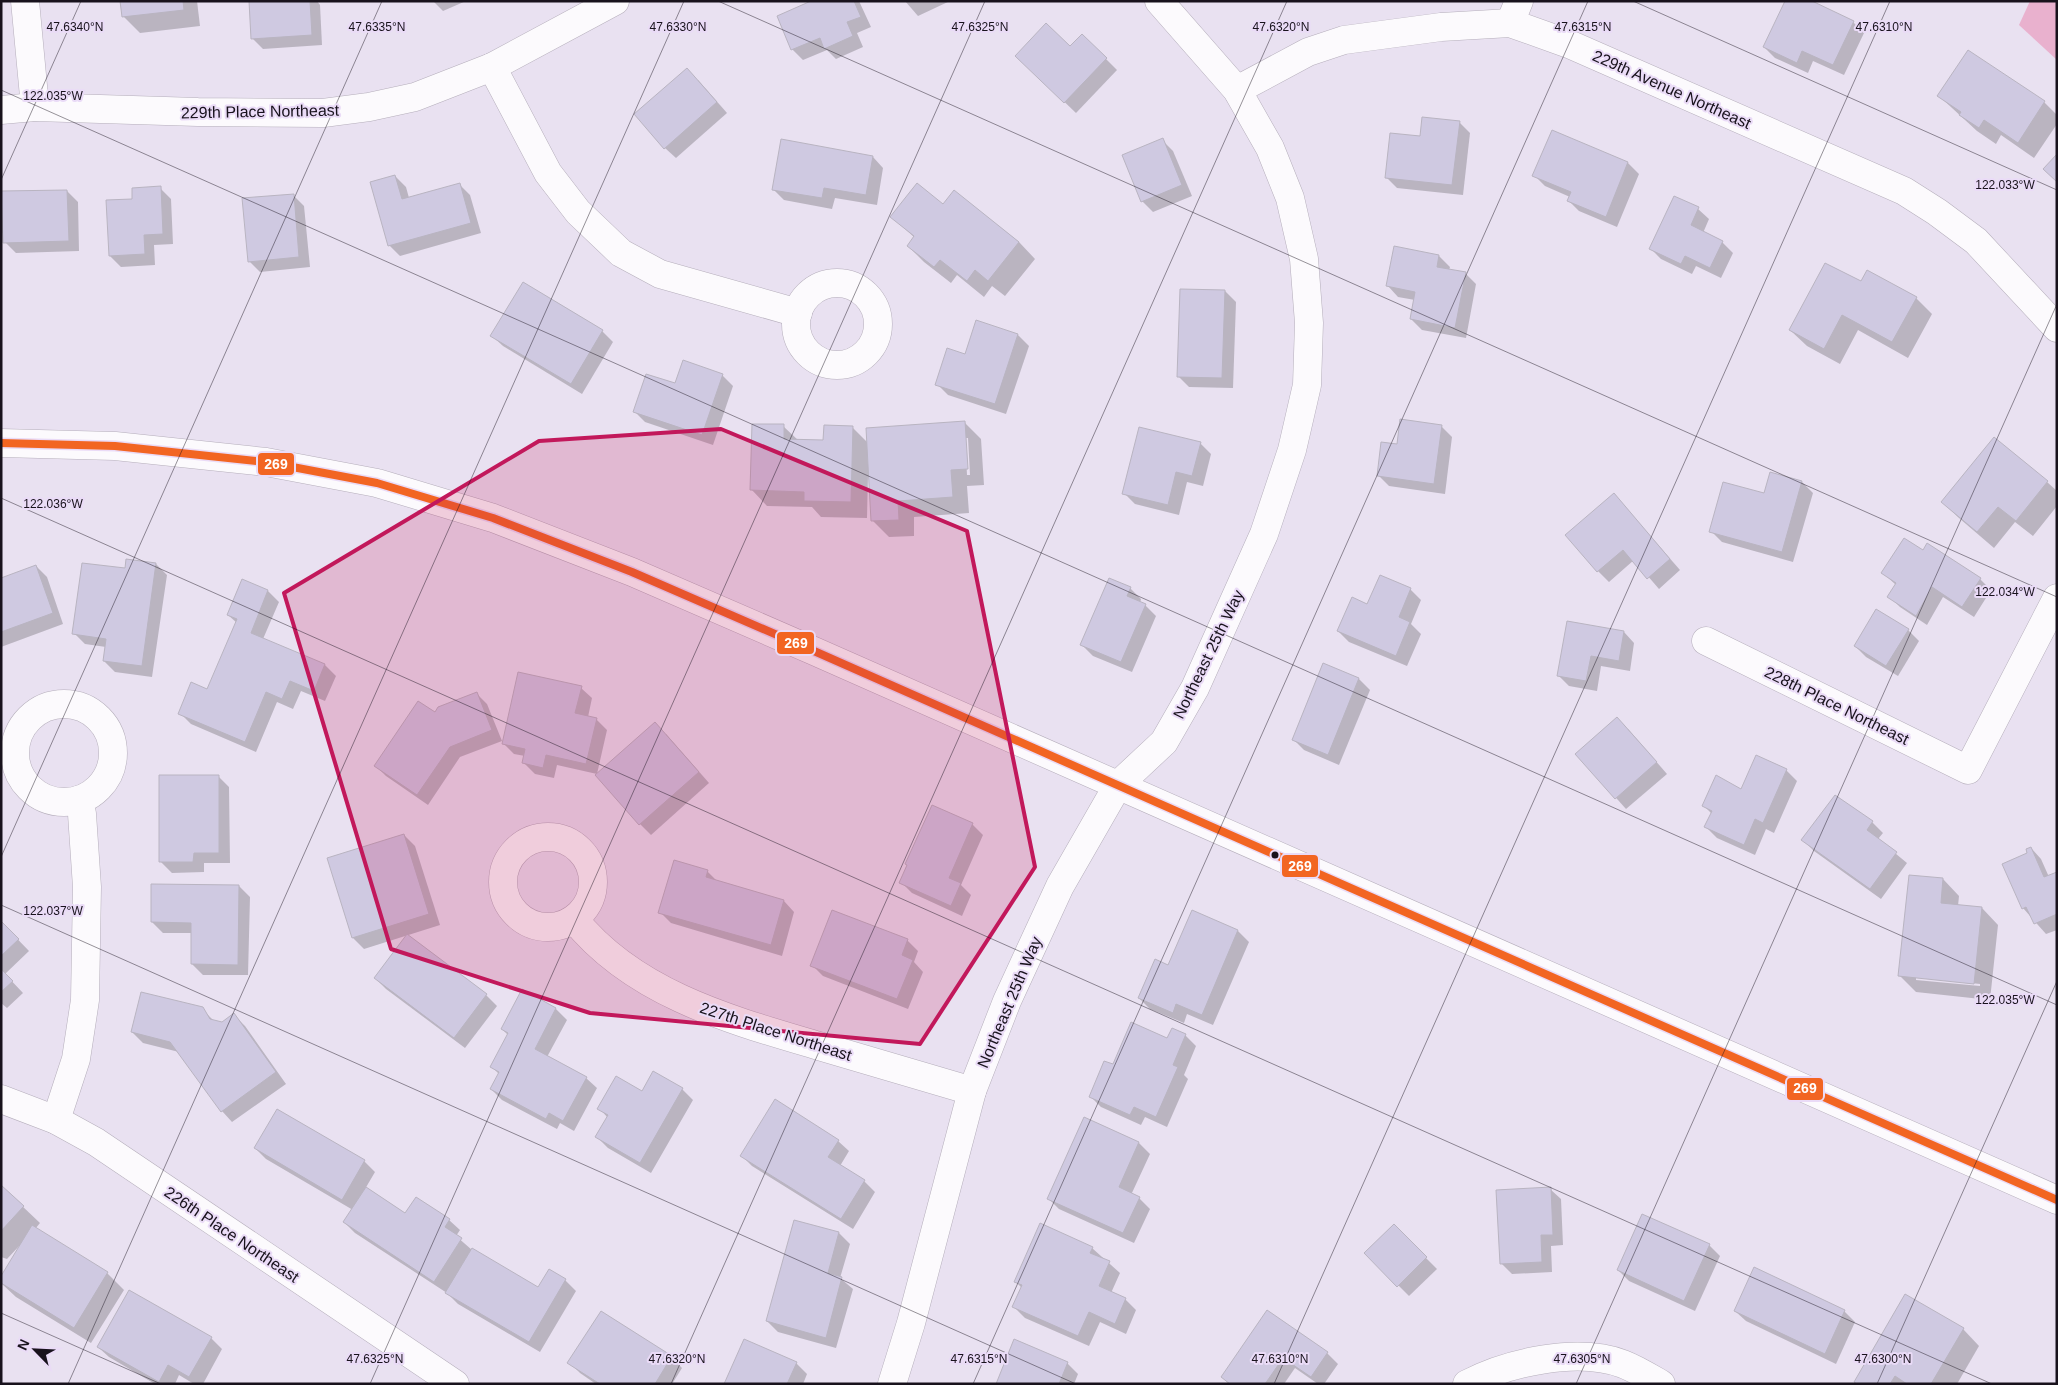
<svg xmlns="http://www.w3.org/2000/svg" width="2058" height="1385" font-family="Arial,sans-serif">
  <style>
    .forest { fill: #e9b1ce }
    .shadow { fill: #0003; fill-rule: evenodd }
    .building { fill: #cfc9e1; stroke: #b9b4c1 }
    .lines { fill: none; stroke-linecap: round; stroke-linejoin: round }
    .minor-casing { stroke: #b5aebb; stroke-width: 29 }
    .secondary-casing { stroke: #b5aebb; stroke-width: 29 }
    .minor { stroke: #fcfafd; stroke-width: 28 }
    .secondary { stroke: #fcfafd; stroke-width: 28 }
    .bus-1-casing { stroke: #eadbf7; stroke-width: 11 }
    .bus-1 { stroke: #f26522; stroke-width: 8 }
    .marked { fill: #c2185b; fill-opacity: 0.2; stroke: #c2185b; stroke-width: 4; stroke-linejoin: round }
    .ticks { fill: none; stroke: #18121c; stroke-width: 1; stroke-opacity: 0.45 }
    .bus-dot { fill: #18121c; stroke: #eadbf7; stroke-width: 2 }
    .labels { text-anchor: middle; stroke-width: 4; stroke-linejoin: round; paint-order: stroke }
    .street-label { font-size: 16px; fill: #18121c; stroke: #eadbf7 }
    .ticks-label { font-size: 12px; text-anchor: middle; fill: #18121c; stroke: #eadbf7; stroke-width: 4; stroke-linejoin: round; paint-order: stroke }
    .line-badge { stroke: #eadbf7; stroke-width: 2 }
    .badge-label { font-size: 14px; text-anchor: middle; font-weight: bold; fill: #fff }
  </style>
  <rect width="100%" height="100%" fill="#e9e1f1"/>
  <polygon class="forest" points="2030,1 2057,1 2057,60 2019,25"/>
  <g class="shadow">
    <polygon points="122,1 197,1 200,26 140,33 123,16"/>
    <polygon points="250,1 317,1 320,5 322,45 263,49 252,38"/>
    <polygon points="433,1 466,1 443,11"/>
    <polygon points="814,1 859,1 871,27 857,33 863,47 836,59 827,50 803,60 792,49"/>
    <polygon points="905,1 950,1 918,16"/>
    <polygon points="1853,22 1864,33 1844,75 1813,61 1808,73 1775,58 1764,47"/>
    <polygon points="1070,48 1106,59 1117,70 1076,113 1027,66"/>
    <polygon points="1968,51 2044,102 2057,115 2057,124 2034,158 2001,135 1996,144 1977,131 1939,96"/>
    <polygon points="698,80 727,113 676,158 665,148"/>
    <polygon points="1459,122 1470,133 1463,195 1397,188 1386,177 1421,138"/>
    <polygon points="1552,131 1628,163 1639,174 1617,227 1579,211 1569,201 1570,197 1545,186 1534,175"/>
    <polygon points="1162,140 1173,151 1192,196 1153,212 1142,201"/>
    <polygon points="873,157 883,168 877,205 835,198 832,209 784,200 773,189"/>
    <polygon points="395,176 406,187 409,198 459,184 470,195 481,233 400,256 389,245"/>
    <polygon points="160,188 171,199 173,244 154,245 155,265 121,267 110,256 133,200"/>
    <polygon points="67,191 78,202 79,251 16,253 5,242 4,233 1,233 1,192"/>
    <polygon points="955,192 1019,242 1035,259 1005,296 992,286 984,297 957,275 951,283 924,262 908,246 915,238 892,217 943,206"/>
    <polygon points="293,195 304,206 310,267 260,272 249,261"/>
    <polygon points="1675,197 1698,209 1709,219 1703,233 1722,242 1733,253 1721,278 1696,266 1692,274 1661,259 1650,248"/>
    <polygon points="1439,256 1450,267 1449,270 1465,273 1476,284 1466,338 1422,330 1411,319 1415,300 1398,297 1388,286"/>
    <polygon points="1861,283 1916,298 1932,314 1908,358 1858,330 1840,364 1807,346 1790,330"/>
    <polygon points="523,284 602,331 613,342 582,394 503,346 492,336"/>
    <polygon points="1225,291 1236,302 1233,388 1189,387 1178,376"/>
    <polygon points="1018,335 1029,346 1006,414 948,395 937,384"/>
    <polygon points="722,375 733,386 713,445 645,422 634,411 676,385"/>
    <path d="M 965,423 L 981,439 L 984,485 L 967,486 L 969,513 L 914,517 L 914,536 L 889,537 L 873,521 L 870,475 L 868,475 L 867,518 L 821,517 L 812,507 L 767,506 L 751,489 L 783,426 L 799,441 L 824,442 L 852,427 L 868,443 ZM 965,438 L 968,438 L 970,475 L 967,475 Z"/>
    <polygon points="1441,426 1452,437 1445,494 1389,486 1378,475 1398,446"/>
    <polygon points="1200,443 1211,454 1203,486 1187,482 1179,515 1135,504 1124,493"/>
    <polygon points="1770,474 1802,482 1813,493 1793,562 1722,542 1711,531 1765,495"/>
    <polygon points="2047,482 2057,491 2057,506 2033,536 2015,522 1994,548 1959,518 1942,502"/>
    <polygon points="1624,506 1680,570 1659,589 1634,560 1609,582 1598,571"/>
    <polygon points="1923,551 1980,579 1991,590 1974,617 1943,597 1927,625 1900,607 1889,596 1896,585 1883,573"/>
    <polygon points="156,564 167,575 152,677 115,672 104,661 106,647 85,644 74,633 126,570"/>
    <polygon points="36,566 47,577 63,624 1,647 1,579"/>
    <polygon points="243,581 268,591 279,602 263,639 325,665 336,676 325,701 301,691 293,709 277,702 256,752 191,724 180,713 208,691 237,623 228,615"/>
    <polygon points="1130,588 1141,599 1140,603 1145,605 1156,616 1132,672 1093,656 1082,645"/>
    <polygon points="1410,589 1421,600 1411,624 1421,634 1407,666 1349,642 1338,631 1368,606"/>
    <polygon points="1908,630 1919,641 1898,676 1866,657 1855,646"/>
    <polygon points="1624,632 1634,643 1630,671 1601,666 1597,691 1569,686 1558,675"/>
    <polygon points="1323,665 1359,679 1370,690 1339,765 1304,750 1293,739"/>
    <polygon points="581,688 592,698 588,717 596,719 607,730 597,774 557,765 554,778 535,774 524,763 525,756 514,754 503,743"/>
    <polygon points="476,693 487,704 502,741 460,757 428,805 386,776 375,765 435,714"/>
    <polygon points="1628,729 1667,774 1626,809 1577,754"/>
    <polygon points="666,734 709,783 651,835 640,824"/>
    <polygon points="1786,770 1797,781 1774,833 1766,829 1755,855 1717,838 1706,827 1712,814 1704,806"/>
    <polygon points="218,776 229,787 230,863 204,863 204,872 172,873 161,862"/>
    <polygon points="932,806 973,825 983,835 961,885 971,895 962,916 912,893 901,882"/>
    <polygon points="1872,822 1883,833 1878,839 1907,863 1881,899 1814,851 1803,840"/>
    <polygon points="404,835 415,846 440,925 364,949 353,938"/>
    <polygon points="2031,848 2041,859 2049,877 2057,873 2057,930 2046,934 2023,908"/>
    <polygon points="707,871 718,882 784,901 794,912 782,956 671,923 660,912"/>
    <path d="M 1943,879 L 1959,896 L 1958,906 L 1982,908 L 1998,925 L 1990,1000 L 1916,992 L 1900,976 ZM 1916,977 L 1980,984 L 1980,986 L 1916,980 Z"/>
    <polygon points="239,886 250,897 248,975 203,975 192,964 192,933 163,933 152,922"/>
    <polygon points="1,922 29,951 5,974 23,993 7,1008 1,1003"/>
    <polygon points="1238,931 1249,942 1213,1025 1187,1014 1184,1023 1150,1009 1139,998 1169,967"/>
    <polygon points="407,935 486,995 497,1006 465,1048 386,989 375,978"/>
    <polygon points="907,940 918,951 914,962 923,972 908,1009 823,976 812,965"/>
    <polygon points="522,991 556,1009 567,1020 547,1057 586,1078 597,1088 574,1131 560,1123 557,1129 502,1100 491,1089 499,1074 492,1067 508,1035 502,1029"/>
    <polygon points="202,1009 214,1021 223,1023 234,1015 245,1026 286,1084 232,1122 222,1111 179,1052 143,1043 132,1032"/>
    <polygon points="1172,1030 1186,1036 1196,1046 1184,1075 1188,1079 1167,1127 1145,1117 1141,1125 1101,1107 1090,1096 1113,1066 1168,1039"/>
    <polygon points="682,1089 693,1100 651,1173 608,1148 597,1137 608,1118 599,1108 643,1092"/>
    <polygon points="1085,1119 1139,1143 1150,1154 1131,1195 1139,1198 1150,1209 1134,1243 1059,1209 1048,1198"/>
    <polygon points="838,1141 849,1151 840,1166 864,1181 875,1192 853,1229 752,1166 741,1155"/>
    <polygon points="255,1148 364,1161 375,1172 365,1189 406,1215 449,1220 460,1230 456,1236 472,1250 539,1289 565,1280 576,1291 540,1352 458,1304 447,1293 355,1233 344,1222 353,1210 266,1159"/>
    <polygon points="1,1186 40,1223 35,1229 107,1273 124,1290 91,1343 16,1297 1,1283 21,1244 7,1259 1,1257"/>
    <polygon points="1550,1189 1561,1199 1563,1245 1551,1246 1552,1272 1512,1274 1501,1263"/>
    <polygon points="795,1221 839,1233 850,1244 840,1278 853,1289 836,1348 778,1332 767,1321"/>
    <polygon points="1394,1226 1437,1269 1409,1296 1366,1253"/>
    <polygon points="1709,1245 1720,1256 1695,1311 1629,1281 1618,1270"/>
    <polygon points="1092,1248 1120,1273 1111,1293 1125,1299 1136,1310 1126,1334 1100,1322 1089,1346 1025,1318 1014,1307 1022,1288 1016,1282"/>
    <polygon points="1735,1311 1844,1311 1855,1322 1836,1364 1746,1321"/>
    <polygon points="601,1312 671,1357 682,1368 672,1384 596,1384 580,1373 569,1362"/>
    <polygon points="1267,1312 1327,1353 1338,1364 1324,1384 1318,1384 1295,1368 1284,1384 1229,1384 1222,1377"/>
    <polygon points="1963,1329 1979,1346 1957,1384 1857,1384"/>
    <polygon points="211,1338 222,1349 203,1384 194,1384 179,1375 175,1384 155,1384 109,1357 98,1347"/>
    <polygon points="796,1363 807,1374 803,1384 726,1384"/>
    <polygon points="1067,1363 1078,1374 1074,1384 997,1384"/>
  </g>
  <g class="building">
    <polygon points="120,1 183,1 184,10 122,17"/>
    <polygon points="249,1 310,1 312,35 251,39"/>
    <polygon points="811,1 854,1 861,17 847,22 853,36 824,49 820,38 791,50 777,16"/>
    <polygon points="1785,1 1812,1 1854,21 1833,65 1802,51 1797,63 1763,47"/>
    <polygon points="1046,23 1070,46 1082,34 1107,58 1064,103 1015,56"/>
    <polygon points="1968,50 2045,101 2018,143 1984,120 1979,128 1959,115 1961,112 1937,96"/>
    <polygon points="687,68 717,102 664,149 634,114"/>
    <polygon points="1422,117 1460,121 1452,185 1385,178 1390,133 1420,136"/>
    <polygon points="1552,130 1628,162 1606,217 1567,201 1571,192 1532,176"/>
    <polygon points="1163,138 1182,185 1141,202 1122,155"/>
    <polygon points="781,139 873,156 866,195 824,188 822,198 772,190"/>
    <polygon points="2057,154 2057,182 2043,169"/>
    <polygon points="395,175 402,199 460,183 471,223 388,246 370,182"/>
    <polygon points="917,183 943,204 954,190 1019,242 988,281 975,270 967,281 940,260 934,267 907,246 914,236 890,217"/>
    <polygon points="161,186 163,234 144,235 145,254 109,256 106,200 132,199 132,188"/>
    <polygon points="67,190 69,241 3,243 1,191"/>
    <polygon points="294,194 299,257 248,262 242,198"/>
    <polygon points="1674,196 1699,207 1691,225 1723,241 1710,268 1685,256 1681,264 1649,249"/>
    <polygon points="1394,246 1439,255 1437,267 1466,272 1455,328 1410,319 1415,292 1386,286"/>
    <polygon points="1825,263 1861,281 1867,270 1917,297 1892,342 1842,315 1824,349 1789,330"/>
    <polygon points="523,282 603,330 571,384 490,336"/>
    <polygon points="1180,289 1225,290 1222,378 1177,377"/>
    <polygon points="976,320 1018,334 995,404 935,385 947,348 965,354"/>
    <polygon points="683,360 723,374 702,435 633,412 646,374 675,383"/>
    <polygon points="1400,419 1442,425 1434,484 1377,476 1381,442 1397,444"/>
    <polygon points="965,421 968,469 951,470 953,497 898,501 899,520 871,521 866,428"/>
    <polygon points="752,424 784,424 784,439 823,440 824,425 853,426 851,502 804,501 804,492 750,490"/>
    <polygon points="1139,427 1201,442 1192,476 1176,472 1168,505 1122,494"/>
    <polygon points="1994,437 2048,481 2016,521 1998,507 1977,532 1941,502"/>
    <polygon points="1770,472 1802,481 1782,552 1709,532 1723,482 1764,493"/>
    <polygon points="1614,493 1670,559 1647,579 1623,550 1597,572 1565,535"/>
    <polygon points="1904,538 1923,550 1927,543 1981,578 1962,607 1932,587 1916,616 1887,597 1896,583 1881,573"/>
    <polygon points="126,559 156,563 142,666 103,661 106,639 72,634 82,563 125,568"/>
    <polygon points="36,565 53,613 1,632 1,578"/>
    <polygon points="1380,575 1411,588 1399,617 1410,622 1396,656 1337,631 1352,597 1367,604"/>
    <polygon points="1109,578 1131,587 1127,596 1146,604 1121,662 1080,645"/>
    <polygon points="242,579 268,590 251,633 325,664 314,691 290,681 282,699 266,692 245,742 178,714 191,682 207,689 237,619 227,615"/>
    <polygon points="1876,609 1909,629 1886,666 1854,646"/>
    <polygon points="1567,621 1624,631 1619,661 1591,656 1586,681 1557,676"/>
    <polygon points="1323,663 1359,678 1328,755 1292,740"/>
    <polygon points="518,672 582,686 575,713 597,718 586,764 546,755 543,768 522,763 525,749 502,744"/>
    <polygon points="477,692 492,730 450,747 417,795 374,766 418,701 435,712 438,707"/>
    <polygon points="1617,717 1657,762 1615,799 1575,754"/>
    <polygon points="655,722 699,772 639,825 595,775"/>
    <polygon points="1756,755 1787,769 1763,823 1755,819 1744,845 1704,827 1712,811 1702,806 1716,775 1741,789"/>
    <polygon points="159,775 219,775 219,853 194,853 193,862 159,862"/>
    <polygon points="1835,795 1873,821 1867,830 1897,852 1870,889 1801,840"/>
    <polygon points="932,805 973,823 949,878 961,883 951,906 899,883 907,865 905,864"/>
    <polygon points="404,834 429,914 352,938 327,858"/>
    <polygon points="2031,847 2044,877 2057,872 2057,914 2034,924 2026,907 2022,909 2002,864 2027,853 2026,849"/>
    <polygon points="674,860 708,870 706,877 784,900 771,945 658,913"/>
    <polygon points="1909,875 1943,878 1941,903 1982,907 1974,984 1898,976"/>
    <polygon points="151,884 239,885 238,965 191,964 191,923 151,922"/>
    <polygon points="832,910 908,939 902,955 913,960 897,999 810,966"/>
    <polygon points="1192,910 1238,930 1202,1015 1176,1004 1173,1013 1138,998 1155,959 1168,965"/>
    <polygon points="1,921 19,939 1,956"/>
    <polygon points="407,934 487,994 454,1038 374,978"/>
    <polygon points="1,969 13,981 1,992"/>
    <polygon points="522,989 556,1008 535,1049 587,1077 563,1121 549,1113 546,1119 490,1089 499,1072 490,1067 508,1033 501,1029"/>
    <polygon points="141,992 203,1007 210,1019 222,1022 234,1013 276,1072 221,1112 170,1042 131,1032"/>
    <polygon points="1131,1022 1167,1038 1172,1028 1186,1034 1173,1065 1178,1067 1156,1117 1134,1107 1130,1115 1089,1097 1104,1061 1113,1064"/>
    <polygon points="653,1071 683,1088 640,1163 595,1137 608,1115 597,1109 616,1076 642,1091"/>
    <polygon points="775,1099 839,1140 828,1157 865,1180 841,1219 740,1156"/>
    <polygon points="277,1109 365,1160 342,1200 254,1148"/>
    <polygon points="1084,1117 1139,1142 1119,1187 1140,1197 1123,1233 1047,1199"/>
    <polygon points="1,1185 24,1206 1,1231"/>
    <polygon points="366,1187 405,1213 416,1197 450,1219 445,1227 462,1238 434,1282 343,1222"/>
    <polygon points="1551,1187 1553,1235 1541,1235 1542,1262 1500,1264 1496,1190"/>
    <polygon points="1642,1214 1710,1244 1684,1301 1617,1270"/>
    <polygon points="794,1220 839,1232 828,1273 842,1277 826,1338 766,1321"/>
    <polygon points="1040,1223 1093,1247 1090,1253 1110,1261 1099,1286 1126,1298 1115,1324 1089,1312 1078,1336 1012,1307 1022,1285 1014,1282"/>
    <polygon points="1394,1224 1427,1257 1397,1287 1364,1253"/>
    <polygon points="32,1225 108,1272 74,1328 1,1283 1,1276"/>
    <polygon points="472,1248 538,1287 549,1269 566,1279 529,1342 445,1293"/>
    <polygon points="1754,1267 1845,1310 1825,1354 1734,1311"/>
    <polygon points="129,1290 212,1337 189,1377 168,1365 159,1382 97,1347"/>
    <polygon points="1905,1294 1964,1328 1931,1384 1907,1384 1895,1376 1890,1384 1857,1384 1854,1382"/>
    <polygon points="1267,1310 1328,1352 1311,1377 1283,1358 1265,1384 1230,1384 1221,1377"/>
    <polygon points="601,1311 672,1356 655,1384 600,1384 567,1363"/>
    <polygon points="744,1339 797,1362 787,1384 724,1384"/>
    <polygon points="1014,1339 1068,1362 1059,1384 996,1384"/>
  </g>
  <g class="lines">
    <defs>
      <g id="minor">
        <polyline points="25,1 35,107"/>
        <polyline points="1510,23 1519,1"/>
        <polyline points="492,67 548,173 578,212 621,253 660,274 798,313"/>
        <polyline points="1237,90 1308,52 1344,40 1441,27 1510,23 1569,44 1904,191 1937,212 1976,241 2057,328"/>
        <polyline points="1,110 35,107 198,112 323,113 369,107 415,97 492,67 615,1"/>
        <circle cx="837" cy="324" r="41"/>
        <polyline points="1706,641 1968,770 2057,598"/>
        <circle cx="64" cy="753" r="49"/>
        <circle cx="548" cy="882" r="45"/>
        <path d="M 574,919 C 634,994 731,1020 819,1046 C 870,1061 921,1076 972,1091"/>
        <polyline points="1,1099 56,1120 96,1142 455,1384"/>
        <polyline points="56,1120 76,1059 85,1000 87,887 82,814 79,800"/>
        <polyline points="892,1384 911,1323 972,1091 1007,1001 1060,886 1118,785 1164,742 1195,688 1264,534 1292,450 1307,385 1309,323 1304,259 1290,198 1270,148 1237,90 1159,1"/>
        <path d="M 1467,1384 C 1509,1362 1578,1347 1623,1364 C 1636,1369 1649,1377 1661,1384"/>
      </g>
      <polyline id="secondary" points="1,443 115,446 266,462 377,483 493,518 632,572 814,651 2057,1200"/>
    </defs>
    <use href="#minor" class="minor-casing"/>
    <use href="#secondary" class="secondary-casing"/>
    <use href="#minor" class="minor"/>
    <use href="#secondary" class="secondary"/>
    <defs>
      <polyline id="bus-1" points="1,443 115,446 266,462 377,483 493,518 632,572 814,651 2057,1200"/>
    </defs>
    <use href="#bus-1" class="bus-1-casing"/>
    <use href="#bus-1" class="bus-1"/>
  </g>
  <path class="marked" d="M 721,429 L 967,531 L 1035,867 L 920,1044 L 590,1013 L 391,949 L 284,593 L 539,441 Z"/>
  <path class="ticks" d="M 718,1 L 2057,597M 1633,1 L 2057,190M 1,90 L 2057,1005M 1,180 L 81,1M 1,498 L 1992,1384M 1,857 L 382,1M 1,905 L 1076,1384M 1,1313 L 161,1384M 68,1384 L 684,1M 370,1384 L 985,1M 671,1384 L 1287,1M 973,1384 L 1588,1M 1274,1384 L 1890,1M 1576,1384 L 2057,304M 1877,1384 L 2057,981"/>
  <circle class="bus-dot" cx="1275" cy="855" r="4.5"/>
  <g class="labels">
    <g class="street-label">
      <text transform="translate(1672 89) rotate(24)" y="6">229th Avenue Northeast</text>
      <text transform="translate(260 111) rotate(-1)" y="6">229th Place Northeast</text>
      <text transform="translate(1208 654) rotate(-64)" y="6">Northeast 25th Way</text>
      <text transform="translate(1837 705) rotate(26)" y="6">228th Place Northeast</text>
      <text transform="translate(1009 1002) rotate(-67)" y="6">Northeast 25th Way</text>
      <text transform="translate(776 1031) rotate(18)" y="6">227th Place Northeast</text>
      <text transform="translate(232 1234) rotate(34)" y="6">226th Place Northeast</text>
    </g>
  </g>
  <g class="ticks-label">
    <text x="75" y="31">47.6340°N</text>
    <text x="377" y="31">47.6335°N</text>
    <text x="678" y="31">47.6330°N</text>
    <text x="980" y="31">47.6325°N</text>
    <text x="1281" y="31">47.6320°N</text>
    <text x="1583" y="31">47.6315°N</text>
    <text x="1884" y="31">47.6310°N</text>
    <text x="53" y="100">122.035°W</text>
    <text x="2005" y="189">122.033°W</text>
    <text x="53" y="508">122.036°W</text>
    <text x="2005" y="596">122.034°W</text>
    <text x="53" y="915">122.037°W</text>
    <text x="2005" y="1004">122.035°W</text>
    <text x="375" y="1363">47.6325°N</text>
    <text x="677" y="1363">47.6320°N</text>
    <text x="979" y="1363">47.6315°N</text>
    <text x="1280" y="1363">47.6310°N</text>
    <text x="1582" y="1363">47.6305°N</text>
    <text x="1883" y="1363">47.6300°N</text>
  </g>
  <g class="line-badge">
    <rect x="257" y="452" width="38" height="24" rx="5" fill="#f26522"/>
    <rect x="776" y="631" width="39" height="24" rx="5" fill="#f26522"/>
    <rect x="1281" y="854" width="38" height="24" rx="5" fill="#f26522"/>
    <rect x="1786" y="1077" width="38" height="24" rx="5" fill="#f26522"/>
  </g>
  <g class="badge-label">
    <text x="276" y="469">269</text>
    <text x="796" y="648">269</text>
    <text x="1300" y="871">269</text>
    <text x="1805" y="1093">269</text>
  </g>
  <rect width="2058" height="1385" fill="none" stroke="#18121c" stroke-width="5"/>
  <g transform="translate(35 1350) rotate(294)" stroke="#eadbf7" stroke-width="4" paint-order="stroke">
  <path d="M0-4L9 19L0 12L-9 19Z" fill="#18121c"/>
  <text y="-8" font-size="14" font-weight="bold" text-anchor="middle" fill="#18121c">N</text>
  </g>
</svg>
